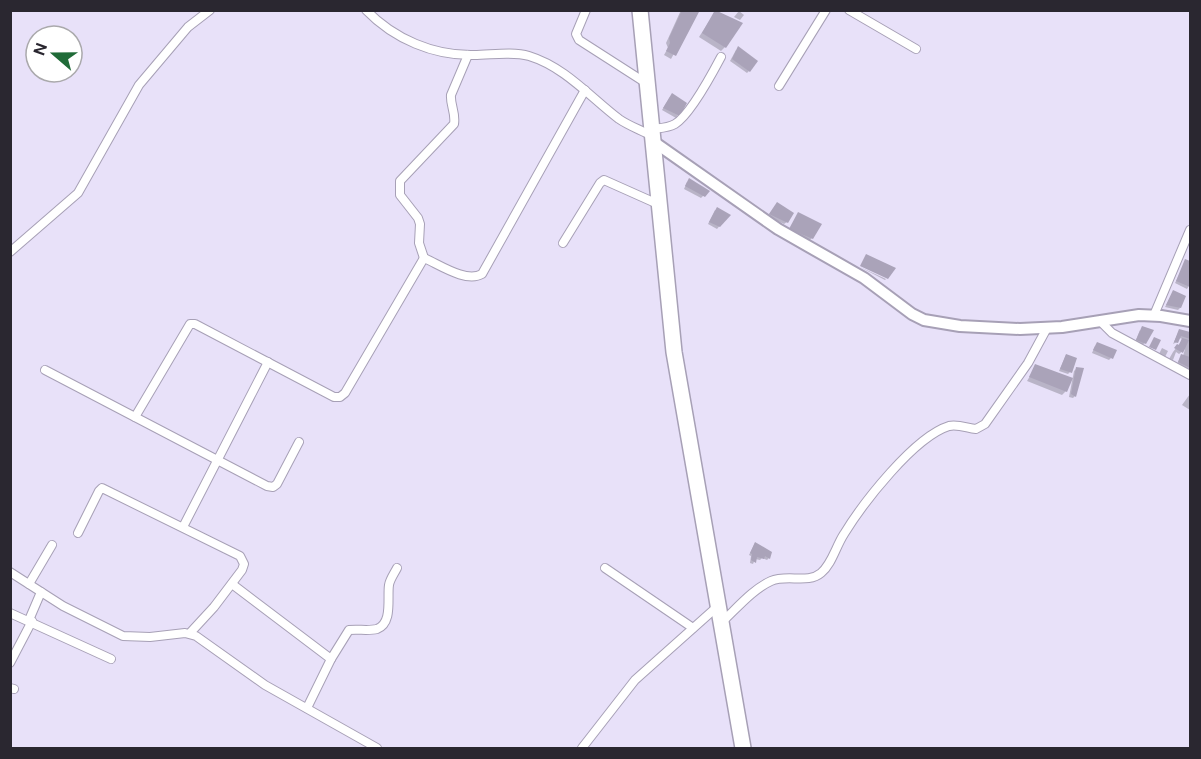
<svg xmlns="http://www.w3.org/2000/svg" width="1201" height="759" font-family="'DM Sans',sans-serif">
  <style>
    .shadow { fill: #0003 }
    .building { fill: #aaa3b9 }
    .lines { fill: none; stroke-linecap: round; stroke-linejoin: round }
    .street-casing { stroke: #a7a0b6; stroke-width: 10 }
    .secondary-casing { stroke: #a7a0b6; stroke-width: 14 }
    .highway-casing { stroke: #a7a0b6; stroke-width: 18 }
    .street { stroke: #fff; stroke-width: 8 }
    .secondary { stroke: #fff; stroke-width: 10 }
    .highway { stroke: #fff; stroke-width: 15 }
  </style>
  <rect width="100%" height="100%" fill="#e8e1f9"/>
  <g class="shadow">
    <polygon points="681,10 698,10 671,59 664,55 668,48 666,43"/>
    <polygon points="739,11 744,15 740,20 734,17"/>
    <polygon points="715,12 725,47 721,51 699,37"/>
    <polygon points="736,50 749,71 747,73 730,61"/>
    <polygon points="670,97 685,104 676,118 662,110"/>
    <polygon points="687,182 708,191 701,198 684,189"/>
    <polygon points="775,206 787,222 784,224 768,216"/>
    <polygon points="715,210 728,216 717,229 708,224"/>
    <polygon points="798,214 812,238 808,242 787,233"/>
    <polygon points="1186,261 1190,263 1190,284 1187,289 1175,283"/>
    <polygon points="860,267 886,279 885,280"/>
    <polygon points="1173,292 1180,308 1178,310 1165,307"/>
    <polygon points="1140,330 1145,343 1142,345 1135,342"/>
    <polygon points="1179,331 1190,333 1189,340 1190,340 1190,366 1188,370 1177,364 1180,358 1183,356 1185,349 1179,354 1176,352 1173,360 1169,359 1173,352 1183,339 1179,338 1177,342 1173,344"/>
    <polygon points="1095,346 1111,358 1109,360 1092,353"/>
    <polygon points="1162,348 1168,351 1165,357 1159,354"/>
    <polygon points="1066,355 1070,372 1068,374 1059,371"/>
    <polygon points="1036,366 1066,391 1062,395 1027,381"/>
    <polygon points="1076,369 1075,396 1073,398 1069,397 1074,371"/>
    <polygon points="1190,394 1190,410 1182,405"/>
    <polygon points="755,543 769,558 767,560 762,558 760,560 755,559 753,564 750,563 751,556 749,555"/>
  </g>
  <g class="building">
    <polygon points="682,10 700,10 676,56 666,51 670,43 669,38"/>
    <polygon points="715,10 743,23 726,48 702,33"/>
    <polygon points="738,46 758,61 750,72 732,59"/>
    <polygon points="672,93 687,103 680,116 663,108"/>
    <polygon points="689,178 710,191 705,197 685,186"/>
    <polygon points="777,202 794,213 788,223 769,214"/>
    <polygon points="717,207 731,215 720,227 709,222"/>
    <polygon points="798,212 822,224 813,239 789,229"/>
    <polygon points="866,254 896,268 888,279 860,266"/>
    <polygon points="1185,259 1190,261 1190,287 1176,281"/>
    <polygon points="1173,290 1186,296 1181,308 1166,305"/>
    <polygon points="1142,326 1154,330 1146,344 1136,340"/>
    <polygon points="1179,329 1190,332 1190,339 1181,336 1178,343 1174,342"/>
    <polygon points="1154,337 1161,340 1156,350 1149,347"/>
    <polygon points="1182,338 1189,340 1183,353 1174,348 1177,344 1179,345"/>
    <polygon points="1097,342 1117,350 1113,359 1093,350"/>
    <polygon points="1066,354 1077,358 1072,373 1060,369"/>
    <polygon points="1181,354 1190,357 1190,368 1178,362"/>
    <polygon points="1035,364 1073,378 1067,392 1029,377"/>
    <polygon points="1076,367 1084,368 1076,397 1071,394"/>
    <polygon points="755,542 772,552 770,559 765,556 764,559 757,557 756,563 751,560 752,554 750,553"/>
  </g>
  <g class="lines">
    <defs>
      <g id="street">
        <path d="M 366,10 C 394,39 434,56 474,55 C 491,55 512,51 529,56 C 565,67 590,97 619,119 C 629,126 641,130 652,136"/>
        <polyline points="586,10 576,34 579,40 646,83"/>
        <polyline points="849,10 916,49"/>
        <polyline points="779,86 826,10"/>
        <path d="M 652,129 C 660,128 668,128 675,124 C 690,115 712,74 721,57"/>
        <polyline points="563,243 600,183 604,180 660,205"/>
        <polyline points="10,252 78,193 139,85 188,27 210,10"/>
        <path d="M 424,258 L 419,243 L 420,224 L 418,218 L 400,195 L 400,181 L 454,124 C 456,113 450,105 451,95 L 468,55"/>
        <polyline points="1154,315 1190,230"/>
        <polyline points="1101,322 1112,333 1190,375"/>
        <polyline points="45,370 267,486 273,487 277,484 299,442"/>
        <path d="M 135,417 L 190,324 L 195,324 L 334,397 L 340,397 L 345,393 L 424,258 C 440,265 466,283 482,274 L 585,90"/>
        <polyline points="183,527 268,362"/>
        <polyline points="78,533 99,491 102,488 240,556 244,564 242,570 214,607 190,633"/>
        <polyline points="605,568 693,628"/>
        <polyline points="10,572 63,606 123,636 150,637 185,633 196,636 265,685 377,748"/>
        <polyline points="29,584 52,545"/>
        <polyline points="232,584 331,659 307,708"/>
        <polyline points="10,613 111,659"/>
        <polyline points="29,620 41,592"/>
        <path d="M 722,622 C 737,608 753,589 771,581 C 787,574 808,584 821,573 C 832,564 836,546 844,534 C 863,503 914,437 949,426 C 958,424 967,428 976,429 L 985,424 L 1028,363 L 1047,328"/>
        <path d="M 331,659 L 349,630 C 358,629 369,631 377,629 C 393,623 387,598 389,585 C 390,579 394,574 397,568"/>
        <polyline points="10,663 32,621"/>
        <polyline points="10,688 14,689"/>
        <polyline points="582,748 635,680 718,606"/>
      </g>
      <polyline id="secondary" points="654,142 778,229 864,278 912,314 924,320 960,326 1020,329 1062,327 1139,315 1161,316 1190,321"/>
      <polyline id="highway" points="640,10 674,352 743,748"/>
    </defs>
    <use href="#street" class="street-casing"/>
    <use href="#secondary" class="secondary-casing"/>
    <use href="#highway" class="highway-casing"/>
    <use href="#street" class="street"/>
    <use href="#secondary" class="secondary"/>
    <use href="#highway" class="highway"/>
  </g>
  <rect width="1201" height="759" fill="none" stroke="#2a2730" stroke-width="24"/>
  <g transform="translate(54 54) rotate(290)"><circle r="28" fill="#ffffff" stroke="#aaa9ac" stroke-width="1.5"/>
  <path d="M0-4.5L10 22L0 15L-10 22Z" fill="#206b38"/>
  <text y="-9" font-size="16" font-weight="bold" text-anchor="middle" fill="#2a2730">N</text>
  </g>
</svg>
